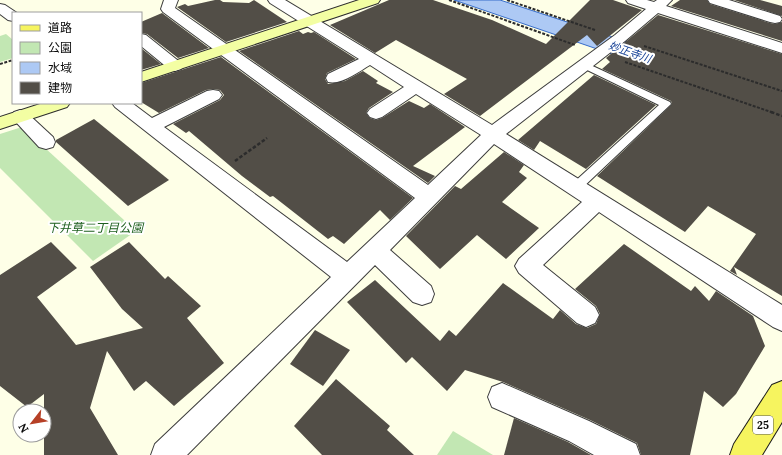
<svg xmlns="http://www.w3.org/2000/svg" width="782" height="455" font-family="Lora,'Noto Sans JP',serif">
  <style>
    .green { fill: #c2e7b3 }
    .water { fill: #adc9f4; stroke: #366cca }
    .building { fill: #524e47 }
    .lines { fill: none; stroke-linecap: round; stroke-linejoin: round }
    .lane-casing { stroke: #3d3d3d; stroke-width: 2 }
    .street-casing { stroke: #3d3d3d; stroke-width: 2 }
    .secondary-casing { stroke: #2c2c2c; stroke-width: 2 }
    .primary-casing { stroke: #1b1b1b; stroke-width: 2 }
    .path-far1 { stroke: #2c2c2c; stroke-width: 2; stroke-dasharray: 3 1.5; stroke-linecap: butt }
    .path { stroke: #2c2c2c; stroke-width: 2.5; stroke-dasharray: 3.5 2; stroke-linecap: butt }
    .lane { fill: #fff; fill-rule: evenodd }
    .street { fill: #fff; fill-rule: evenodd }
    .secondary { fill: #f3fea3; fill-rule: evenodd }
    .primary { fill: #f6f45f; fill-rule: evenodd }
    .labels { text-anchor: middle; stroke-width: 4; stroke-linejoin: round; paint-order: stroke }
    .far-water-label { font-size: 11px; font-style: italic; fill: #174297; stroke: #fff }
    .shield { fill: #fff; stroke: #545454; stroke-width: 1 }
    .shield-label { font-size: 11px; font-weight: bold; fill: #0a0a0a }
    .park-label { font-size: 12px; font-style: italic; fill: #1d5f1e; stroke: #fff }
  </style>
  <rect width="100%" height="100%" fill="#feffe7"/>
  <g class="green">
    <polygon points="6,34 13,40 13,58 0,62 0,36"/>
    <polygon points="22,127 136,231 93,261 0,168 0,134"/>
    <polygon points="453,431 493,455 437,455"/>
  </g>
  <polygon class="water" points="454,0 500,0 750,82 720,91"/>
  <g class="building">
    <polygon points="215,0 220,0 223,2 249,3 254,0 287,22 226,42 177,7 185,4 188,6"/>
    <polygon points="389,0 433,0 492,20 546,44 590,0 613,0 642,10 597,46 587,35 480,116 444,94 467,79 396,40 375,53 330,25"/>
    <polygon points="680,0 707,0 710,4 770,23 775,24 782,22 782,41 671,6"/>
    <polygon points="734,0 760,0 782,6 782,16"/>
    <polygon points="162,13 209,48 178,58 147,34 141,33 141,22"/>
    <polygon points="658,15 782,54 782,296 734,267 737,275 730,271 756,234 708,206 685,232 597,176 672,104 671,101 602,69 610,62 606,58"/>
    <polygon points="299,31 303,34 308,32 311,33 314,32 356,59 327,73 325,79 328,84 345,81 363,71 378,81 376,83 393,92 369,108 366,113 370,118 376,120 382,118 409,101 424,108 430,104 465,127 413,166 435,176 428,183 239,51"/>
    <polygon points="141,48 161,64 141,70"/>
    <polygon points="221,57 413,198 390,220 380,210 344,244 333,236 328,239 273,196 270,197 242,176 189,131 186,133 173,124 220,100 224,95 220,90 213,89 206,90 159,113 141,102 141,83"/>
    <polygon points="594,75 656,105 586,169 540,141 534,150 518,140"/>
    <polygon points="94,119 169,180 128,206 56,142 56,140"/>
    <polygon points="504,152 524,165 519,172 527,178 502,202 539,228 506,259 477,235 440,269 406,236 455,186 461,189"/>
    <polygon points="51,242 77,268 37,297 76,345 143,328 122,309 90,267 129,242 165,279 168,276 201,306 187,318 224,363 174,406 146,381 134,391 107,351 90,408 118,455 44,455 44,394 27,407 0,386 0,275"/>
    <polygon points="624,244 691,291 695,286 709,301 716,291 753,316 765,346 736,394 723,407 704,391 690,455 641,455 637,443 590,420 503,382 465,370 447,391 412,357 406,363 347,302 375,280 440,341 449,330 456,336 503,283 553,319 560,310 576,324 587,328 596,324 600,314 596,306 575,289"/>
    <polygon points="315,330 350,350 323,386 290,364"/>
    <polygon points="336,379 390,426 387,430 414,455 322,455 294,426"/>
    <polygon points="514,418 568,442 591,455 504,455"/>
  </g>
  <g class="lines">
    <defs>
      <polygon id="lane" points="584,62 670,102 671,104 580,190 576,192 572,190 570,187 572,184 659,105 581,67 579,65"/>
      <g id="street">
        <path d="M 164,0 L 178,0 L 175,8 L 428,185 L 481,135 L 416,94 L 382,117 L 376,119 L 370,117 L 367,113 L 370,109 L 404,87 L 370,65 C 358,72 342,85 328,82 L 326,78 L 328,74 L 359,59 L 270,3 L 268,0 L 285,0 L 492,125 L 615,35 L 646,9 L 628,3 L 626,0 L 647,0 L 654,2 L 657,0 L 672,0 L 666,6 L 782,43 L 782,53 L 658,13 L 625,41 L 506,134 L 782,305 L 782,331 L 773,327 L 599,212 L 543,265 L 595,307 L 599,315 L 595,323 L 586,327 L 577,323 L 519,273 L 515,266 L 519,259 L 582,202 L 494,144 L 390,250 L 431,286 L 434,294 L 431,302 L 422,305 L 413,302 L 375,265 L 187,455 L 151,455 L 155,444 L 331,277 L 115,107 L 112,103 L 132,103 L 152,118 L 207,91 L 213,90 L 219,91 L 222,95 L 219,99 L 164,127 L 347,262 L 415,198 L 163,12 L 161,9 Z"/>
        <polygon points="708,0 729,0 780,16 782,19 780,22 775,23 770,22 710,3"/>
        <polygon points="0,4 5,5 17,13 13,13 13,21 8,20 0,14"/>
        <polygon points="141,34 146,35 181,63 183,66 181,69 175,71 169,69 141,46"/>
        <polygon points="20,110 26,112 53,137 55,142 53,147 46,149 39,147 14,120 11,116 14,112"/>
        <polygon points="502,383 589,421 636,444 640,455 594,455 569,441 492,407 488,397 492,387"/>
      </g>
      <g id="secondary">
        <polygon points="359,0 380,0 378,3 141,82 141,72"/>
        <polygon points="43,103 70,103 67,107 0,129 0,117"/>
      </g>
      <polygon id="primary" points="782,381 782,422 762,455 730,455 734,444 772,385"/>
    </defs>
    <use href="#lane" class="lane-casing"/>
    <use href="#street" class="street-casing"/>
    <use href="#secondary" class="secondary-casing"/>
    <use href="#primary" class="primary-casing"/>
    <g class="path-far1">
      <polyline points="449,0 575,45"/>
      <polyline points="507,0 595,30"/>
      <polyline points="644,46 782,91"/>
      <polyline points="625,62 774,113"/>
      <polyline points="0,64 13,60"/>
    </g>
    <g class="path">
      <polyline points="771,112 782,116"/>
      <polyline points="235,161 267,138"/>
    </g>
    <use href="#lane" class="lane"/>
    <use href="#street" class="street"/>
    <use href="#secondary" class="secondary"/>
    <use href="#primary" class="primary"/>
  </g>
  <g class="labels">
    <g class="far-water-label">
      <text transform="translate(630 52) rotate(19)" y="4">妙正寺川</text>
    </g>
    <rect class="shield" x="753" y="416" width="20" height="18" rx="3"/>
    <g class="shield-label">
      <text x="763" y="429">25</text>
    </g>
    <g class="park-label">
      <text x="95" y="232">下井草二丁目公園</text>
    </g>
  </g>
  <rect x="12" y="12" width="130" height="92" fill="#ffffff" stroke="#9d9d9d"/>
  <rect x="20" y="25" width="20" height="6" fill="#f6f45f" stroke="#9d9d9d"/>
  <text x="48" y="32" font-size="12" fill="#0a0a0a">道路</text>
  <rect x="20" y="42" width="20" height="12" fill="#c2e7b3" stroke="#9d9d9d"/>
  <text x="48" y="52" font-size="12" fill="#0a0a0a">公園</text>
  <rect x="20" y="62" width="20" height="12" fill="#adc9f4" stroke="#9d9d9d"/>
  <text x="48" y="72" font-size="12" fill="#0a0a0a">水域</text>
  <rect x="20" y="82" width="20" height="12" fill="#524e47" stroke="#9d9d9d"/>
  <text x="48" y="92" font-size="12" fill="#0a0a0a">建物</text>
  <g transform="translate(32 423) rotate(239)"><circle r="19" fill="#ffffff" stroke="#9d9d9d"/>
  <path d="M0-3L7 15L0 10L-7 15Z" fill="#b64026"/>
  <text y="-6" font-size="11" font-weight="bold" text-anchor="middle" fill="#0a0a0a">N</text>
  </g>
</svg>
